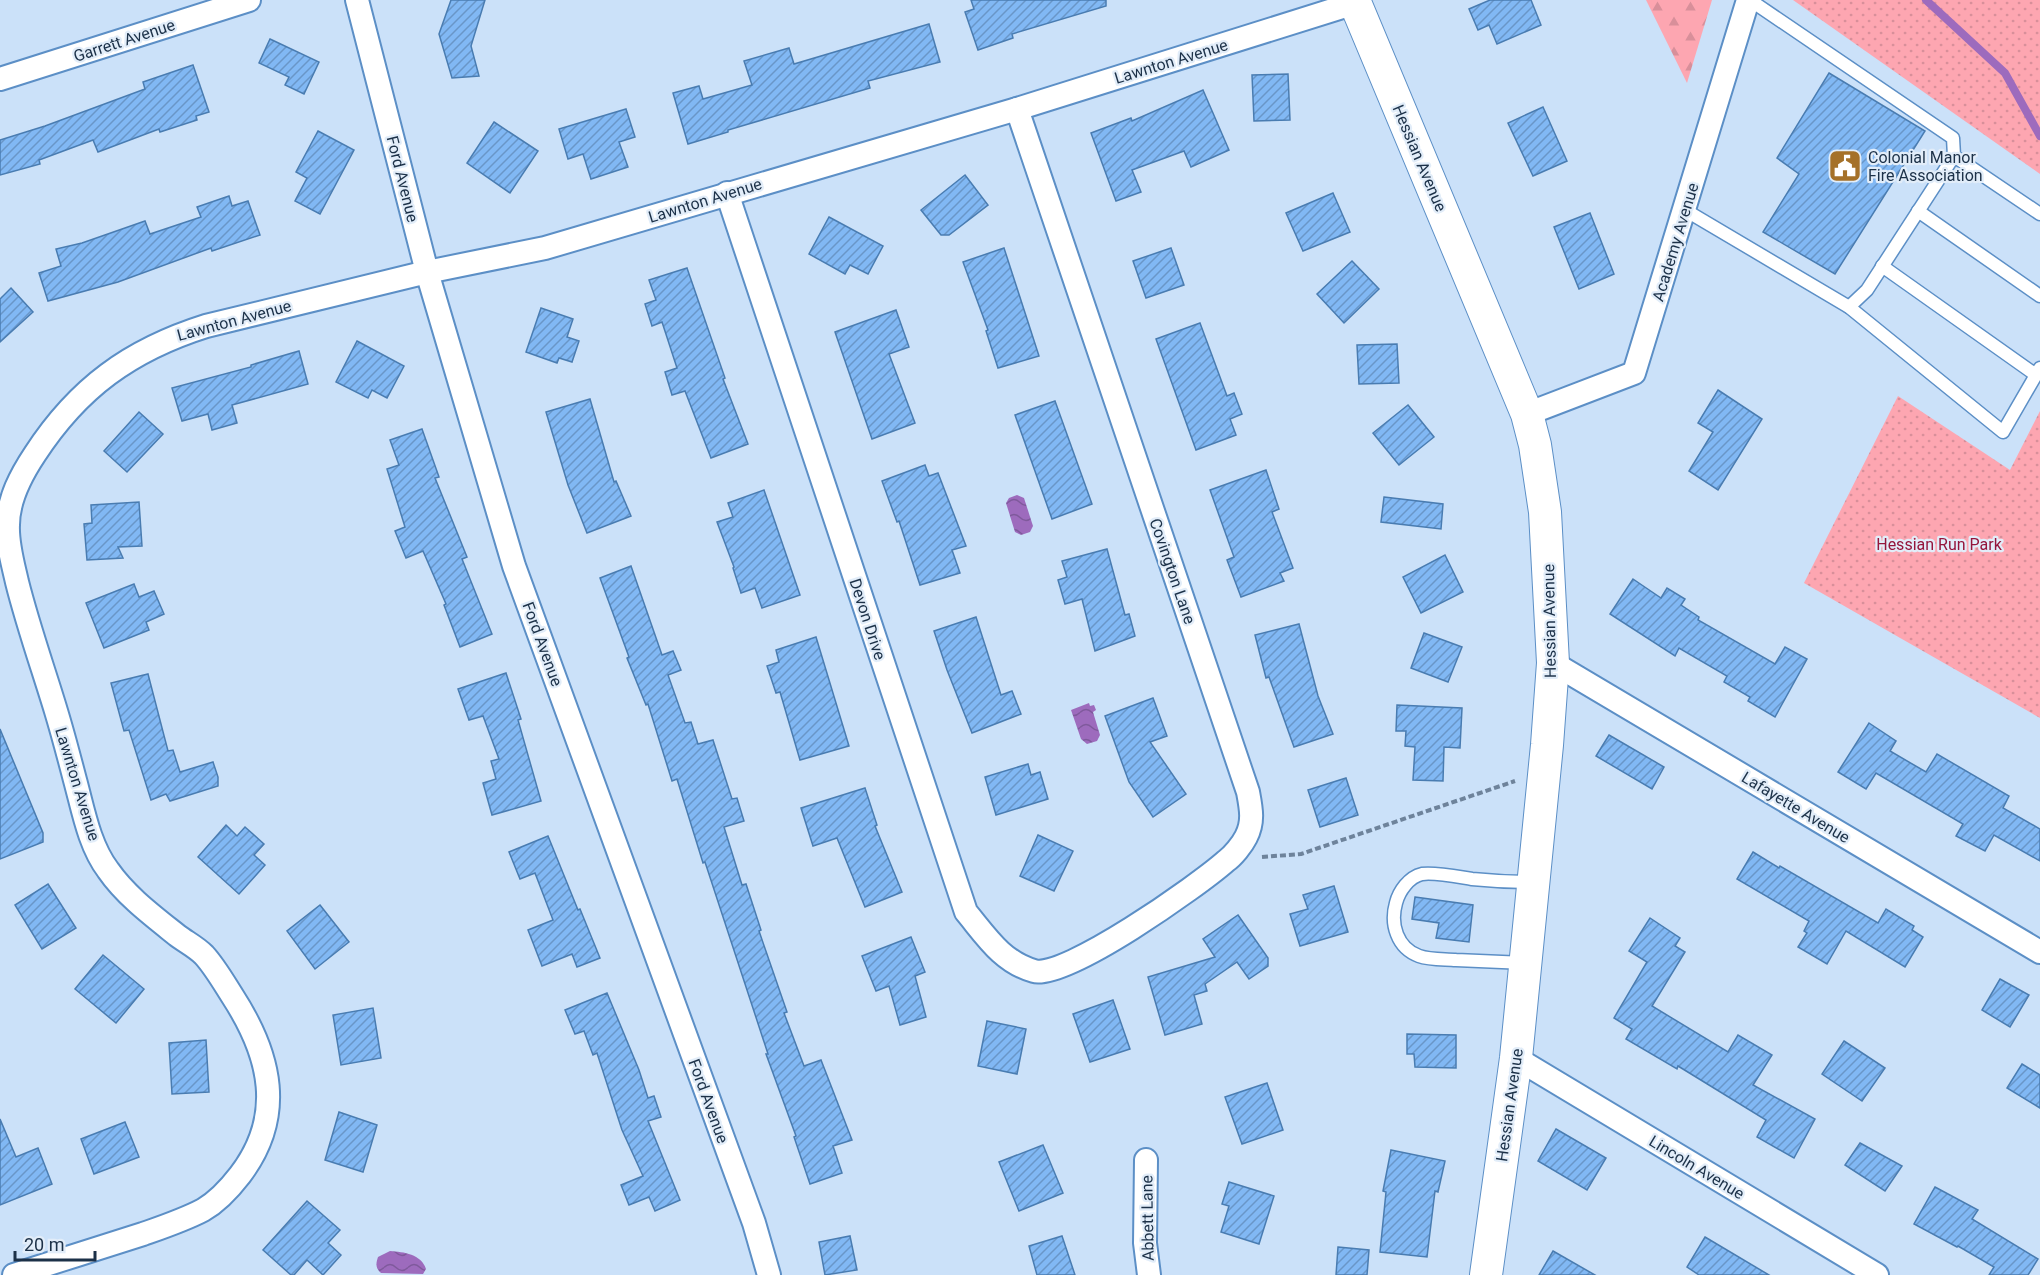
<svg xmlns="http://www.w3.org/2000/svg" width="2040" height="1275" font-family="Roboto,sans-serif">
  <style>
    .forest { fill: url(#forest-firs) }
    .park { fill: url(#park-dots) }
    .water { fill: url(#water-waves) }
    .lines { fill: none; stroke-linecap: round; stroke-linejoin: round }
    .stream { stroke: #9d6bbd; stroke-width: 8 }
    .building { fill: url(#building-hatch); stroke: #497cb1; stroke-width: 1.5 }
    .service-casing { stroke: #5c8fc6; stroke-width: 15 }
    .minor-casing { stroke: #5c8fc6; stroke-width: 26 }
    .secondary-casing { stroke: #5c8fc6; stroke-width: 34 }
    .path { stroke: #6e839b; stroke-width: 4; stroke-dasharray: 6 3; stroke-linecap: butt }
    .service { stroke: #fff; stroke-width: 12 }
    .minor { stroke: #fff; stroke-width: 22 }
    .secondary { stroke: #fff; stroke-width: 32 }
    .labels { text-anchor: middle; stroke-width: 4.5; stroke-linejoin: round; paint-order: stroke }
    .street-label { font-size: 16px; fill: #1c3148; stroke: #e2edf9 }
    .poi-label { font-size: 16px; fill: #1c3148; stroke: #e2edf9; text-anchor: start }
    .park-label { font-size: 16px; fill: #94153b; stroke: #e2edf9 }
  </style>
  <defs>
    <pattern id="forest-firs" width="22" height="20" patternUnits="userSpaceOnUse" patternTransform="scale(1.5)"><rect width="22" height="20" fill="#fda6b1"/><path d="M5 1l3.5 6h-7zM16 11l3.5 6h-7z" fill="#d88f9a"/></pattern>
    <pattern id="park-dots" width="8" height="8" patternUnits="userSpaceOnUse" patternTransform="scale(1.5)"><rect width="8" height="8" fill="#fda6b1"/><path d="M2 2h.1M6 6h.1" fill="none" stroke="#d88f9a" stroke-width="1.8" stroke-linecap="round"/></pattern>
    <pattern id="water-waves" width="16" height="10" patternUnits="userSpaceOnUse" patternTransform="scale(1.5)"><rect width="16" height="10" fill="#9d6bbd"/><path d="M0 5q4-4 8 0t8 0" fill="none" stroke="#7f599c"/></pattern>
    <pattern id="building-hatch" width="6" height="6" patternUnits="userSpaceOnUse" patternTransform="scale(1.5)"><rect width="6" height="6" fill="#81b8f4"/><path d="M-1 1l2-2M0 6l6-6M5 7l2-2" fill="none" stroke="#6996c8"/></pattern>
  </defs>
  <rect width="100%" height="100%" fill="#cbe1f9"/>
  <polygon class="forest" points="1646,0 1712,0 1687,83"/>
  <g class="park">
    <polygon points="1793,0 2040,0 2040,174"/>
    <polygon points="1898,396 2010,470 2040,411 2040,718 1804,583"/>
  </g>
  <g class="water">
    <polygon points="1017,495 1024,498 1033,526 1030,532 1021,535 1015,532 1006,503 1009,498"/>
    <polygon points="1089,703 1090,706 1094,705 1096,710 1093,712 1100,735 1097,741 1087,744 1081,739 1071,710"/>
    <path d="M 390,1251 C 404,1252 421,1254 426,1269 L 423,1274 L 381,1273 C 375,1268 376,1263 378,1257 Z"/>
  </g>
  <g class="lines">
    <polyline class="stream" points="1926,0 2005,73 2040,136"/>
  </g>
  <g class="building">
    <polygon points="451,0 485,0 471,46 479,76 452,78 439,34"/>
    <polygon points="971,0 1106,0 1106,6 1012,34 1013,38 978,50 965,12 974,9"/>
    <polygon points="1490,0 1531,0 1541,25 1497,44 1489,25 1478,30 1469,9"/>
    <polygon points="929,24 940,62 868,81 870,88 728,130 728,132 688,144 673,93 699,86 703,99 752,85 744,61 789,48 794,64"/>
    <polygon points="270,39 319,62 304,94 285,85 289,77 259,63"/>
    <polygon points="193,65 209,112 196,116 197,120 160,132 159,129 98,152 93,140 39,160 40,164 0,175 0,140 45,126 145,89 143,82"/>
    <polygon points="1829,73 1925,131 1835,274 1763,232 1799,174 1777,158"/>
    <polygon points="1288,74 1290,120 1254,121 1252,75"/>
    <polygon points="1203,90 1229,150 1191,167 1184,151 1132,170 1141,192 1116,201 1091,133 1131,118 1132,121"/>
    <polygon points="1543,107 1567,161 1533,176 1508,123"/>
    <polygon points="626,109 635,137 619,142 628,167 591,179 583,154 568,159 559,129"/>
    <polygon points="494,122 538,151 510,193 467,163"/>
    <polygon points="318,131 354,150 320,214 295,201 307,178 296,172"/>
    <polygon points="965,175 988,205 949,235 941,235 921,210"/>
    <polygon points="1333,193 1350,232 1303,251 1286,213"/>
    <polygon points="229,196 232,206 248,201 260,235 212,251 211,248 118,282 48,301 39,273 61,266 56,249 82,243 145,221 150,234 201,217 197,207"/>
    <polygon points="1590,213 1614,274 1579,289 1554,227"/>
    <polygon points="829,217 883,246 868,274 850,265 845,274 809,254"/>
    <polygon points="1004,248 1039,356 998,368 986,331 988,330 963,262"/>
    <polygon points="1171,248 1184,285 1146,298 1133,261"/>
    <polygon points="1352,261 1379,289 1344,323 1317,294"/>
    <polygon points="687,268 725,378 723,379 748,444 711,458 685,391 672,395 665,372 677,368 662,322 652,326 645,304 656,300 649,280"/>
    <polygon points="11,288 33,312 0,342 0,299"/>
    <polygon points="541,308 573,319 567,337 579,341 572,362 559,358 557,363 526,352"/>
    <polygon points="896,310 909,347 889,354 915,423 872,439 835,332"/>
    <polygon points="1200,323 1227,396 1234,393 1242,414 1230,419 1236,435 1196,450 1156,339"/>
    <polygon points="357,341 404,366 387,398 372,390 368,398 336,382"/>
    <polygon points="1397,344 1399,383 1359,384 1357,345"/>
    <polygon points="299,351 308,384 232,405 237,423 212,430 208,414 182,421 172,388 251,367 251,365"/>
    <polygon points="1718,390 1762,419 1718,490 1689,471 1713,432 1698,423"/>
    <polygon points="590,399 614,482 616,481 631,516 587,533 568,485 546,412"/>
    <polygon points="1055,401 1092,504 1052,519 1015,415"/>
    <polygon points="1408,405 1434,437 1399,465 1373,433"/>
    <polygon points="139,412 163,434 127,472 104,451"/>
    <polygon points="422,429 439,477 435,478 467,557 462,559 492,634 460,647 444,605 446,604 423,551 406,558 395,531 405,527 387,469 399,465 390,440"/>
    <polygon points="925,465 929,476 938,473 966,546 952,550 960,573 920,585 899,521 897,522 882,481"/>
    <polygon points="1266,470 1279,509 1272,512 1293,568 1280,573 1284,581 1241,597 1227,560 1234,557 1210,490"/>
    <polygon points="764,490 800,595 762,608 755,588 741,593 733,568 734,567 717,522 733,517 728,503"/>
    <polygon points="1384,497 1443,504 1441,529 1381,522"/>
    <polygon points="139,502 142,546 118,547 123,558 87,560 84,524 92,523 91,505"/>
    <polygon points="1107,549 1125,615 1129,614 1135,636 1095,651 1082,599 1065,604 1058,580 1067,577 1062,561"/>
    <polygon points="1445,555 1463,592 1421,613 1403,577"/>
    <polygon points="631,566 662,655 673,651 681,670 668,675 685,723 691,722 698,744 713,740 732,799 737,798 744,821 724,827 742,885 746,884 761,930 759,931 787,1012 784,1013 804,1066 821,1060 852,1140 833,1146 842,1173 810,1184 794,1137 796,1136 766,1054 768,1054 705,862 703,863 677,779 672,781 648,704 646,705 627,658 629,657 600,578"/>
    <polygon points="1633,579 1661,598 1667,588 1685,599 1681,605 1699,617 1698,620 1775,664 1785,647 1807,659 1775,717 1748,701 1750,697 1724,682 1727,676 1679,648 1675,656 1610,614"/>
    <polygon points="134,584 139,597 154,591 164,614 146,622 149,630 104,648 86,603"/>
    <polygon points="976,617 1001,695 1012,691 1021,714 972,733 947,670 934,631"/>
    <polygon points="1299,624 1318,696 1333,734 1294,747 1269,677 1266,678 1255,635"/>
    <polygon points="1424,633 1462,647 1448,682 1411,668"/>
    <polygon points="816,637 849,746 800,760 780,692 776,693 767,666 779,662 776,650"/>
    <polygon points="506,673 521,719 518,720 541,801 492,815 483,783 496,779 491,761 499,759 483,716 469,720 458,689"/>
    <polygon points="148,674 168,751 173,750 180,772 213,762 218,777 218,786 170,801 166,794 151,800 129,730 124,731 111,683"/>
    <polygon points="1153,698 1167,736 1150,742 1186,794 1153,817 1129,782 1105,716"/>
    <polygon points="1397,705 1462,708 1460,748 1444,747 1443,781 1413,780 1415,747 1405,746 1406,731 1396,731"/>
    <polygon points="1869,723 1896,741 1890,751 1926,772 1937,754 2009,796 2003,808 2040,829 2040,861 1994,835 1985,851 1956,836 1963,824 1876,773 1866,789 1838,772"/>
    <polygon points="0,729 43,833 43,842 0,859"/>
    <polygon points="1609,735 1664,767 1652,789 1596,756"/>
    <polygon points="1028,764 1031,775 1040,772 1048,799 996,815 985,777"/>
    <polygon points="1346,778 1358,815 1320,827 1308,790"/>
    <polygon points="865,788 877,825 875,826 902,892 865,907 837,838 813,846 801,808"/>
    <polygon points="226,825 237,836 245,827 264,844 254,855 265,865 239,894 198,857"/>
    <polygon points="1038,835 1073,851 1054,891 1020,876"/>
    <polygon points="548,836 578,910 580,909 600,958 577,967 572,954 542,966 528,930 553,920 535,873 520,879 509,852"/>
    <polygon points="1753,852 1779,868 1780,866 1878,923 1886,909 1914,926 1912,930 1923,937 1905,967 1846,931 1827,964 1798,947 1807,933 1804,931 1809,921 1737,879"/>
    <polygon points="48,884 76,928 42,949 15,905"/>
    <polygon points="1334,886 1348,932 1300,946 1290,914 1308,909 1303,895"/>
    <polygon points="1415,897 1473,905 1469,942 1436,938 1439,923 1412,919"/>
    <polygon points="320,905 349,942 315,969 287,931"/>
    <polygon points="1238,915 1268,958 1268,966 1249,979 1237,962 1205,984 1207,991 1194,995 1202,1024 1165,1035 1148,977 1215,957 1203,939"/>
    <polygon points="1650,918 1680,938 1675,946 1685,952 1652,1006 1728,1052 1738,1035 1772,1055 1753,1085 1815,1119 1794,1158 1757,1137 1766,1120 1678,1066 1677,1069 1626,1039 1632,1029 1614,1018 1647,962 1629,951"/>
    <polygon points="911,937 925,972 915,976 926,1017 900,1025 889,986 876,991 862,956"/>
    <polygon points="103,955 144,989 116,1023 75,989"/>
    <polygon points="2000,979 2029,995 2010,1027 1982,1010"/>
    <polygon points="607,993 639,1070 648,1098 654,1096 661,1117 648,1121 680,1200 655,1211 649,1197 629,1205 621,1185 643,1176 622,1130 597,1053 593,1055 584,1031 575,1034 565,1010"/>
    <polygon points="1113,1000 1130,1049 1090,1062 1073,1014"/>
    <polygon points="373,1008 381,1058 341,1065 333,1015"/>
    <polygon points="987,1021 1026,1029 1017,1074 978,1066"/>
    <polygon points="1407,1034 1456,1035 1456,1068 1415,1067 1414,1054 1407,1054"/>
    <polygon points="206,1040 209,1092 172,1094 169,1043"/>
    <polygon points="1844,1041 1885,1068 1862,1101 1822,1074"/>
    <polygon points="2022,1064 2040,1075 2040,1108 2007,1088"/>
    <polygon points="1267,1083 1283,1130 1242,1144 1225,1097"/>
    <polygon points="339,1112 377,1125 363,1172 325,1160"/>
    <polygon points="0,1119 16,1157 38,1148 52,1184 0,1205"/>
    <polygon points="125,1122 139,1157 94,1174 81,1139"/>
    <polygon points="1556,1129 1606,1158 1587,1190 1538,1161"/>
    <polygon points="1860,1143 1902,1166 1885,1191 1845,1165"/>
    <polygon points="1043,1145 1063,1193 1019,1211 999,1162"/>
    <polygon points="1391,1150 1445,1161 1438,1192 1435,1191 1427,1257 1380,1252 1386,1192 1383,1191"/>
    <polygon points="1229,1182 1274,1196 1259,1244 1221,1232 1229,1206 1222,1204"/>
    <polygon points="1935,1187 1978,1210 1972,1219 2038,1259 2028,1275 1989,1275 1994,1267 1958,1246 1957,1247 1914,1224"/>
    <polygon points="307,1201 340,1230 328,1243 341,1255 323,1275 307,1260 294,1275 291,1275 263,1250"/>
    <polygon points="850,1236 857,1270 825,1275 819,1242"/>
    <polygon points="1062,1236 1075,1275 1037,1275 1029,1246"/>
    <polygon points="1705,1237 1769,1275 1699,1275 1687,1267"/>
    <polygon points="1338,1247 1369,1250 1367,1275 1336,1275"/>
    <polygon points="1553,1251 1595,1275 1539,1275"/>
  </g>
  <g class="lines">
    <defs>
      <g id="service">
        <polyline points="1750,0 1953,138 1954,156 2040,214"/>
        <polyline points="1685,210 1849,307 2003,432 2040,368"/>
        <polyline points="1918,211 2040,296"/>
        <polyline points="1882,266 2036,375"/>
        <polyline points="1849,307 1867,290 1954,156"/>
        <path d="M 1525,963 C 1502,962 1479,961 1456,960 C 1444,959 1430,960 1419,956 C 1397,948 1390,924 1396,903 C 1399,891 1409,877 1422,874 C 1435,872 1459,877 1472,879 C 1492,881 1512,882 1532,882"/>
      </g>
      <g id="minor">
        <polyline points="357,0 427,272 514,566 754,1223 769,1275"/>
        <polyline points="0,79 249,0"/>
        <path d="M 727,193 L 966,912 C 986,936 1002,962 1034,971 C 1065,980 1199,885 1226,861 C 1233,856 1242,845 1246,837 C 1254,822 1251,808 1248,792 L 1017,109"/>
        <polyline points="1527,414 1634,373 1748,0"/>
        <polyline points="1553,663 2040,952"/>
        <polyline points="1516,1058 1877,1275"/>
        <polyline points="1146,1160 1145,1243 1149,1275"/>
        <path d="M 14,1275 C 57,1261 100,1248 143,1234 C 163,1227 184,1220 203,1210 C 217,1202 230,1188 240,1175 C 285,1116 271,1056 233,997 C 224,983 215,967 204,955 C 196,947 186,942 178,936 C 153,916 126,896 108,870 C 89,845 83,809 75,780 C 69,757 63,734 56,711 C 43,668 28,626 17,582 C 13,564 7,544 8,525 C 8,499 21,475 35,454 C 78,388 130,350 206,326 L 427,272 L 545,248 L 1017,109 L 1355,3"/>
      </g>
      <polyline id="secondary" points="1354,0 1527,414 1535,445 1545,512 1553,663 1547,745 1516,1058 1486,1275"/>
    </defs>
    <use href="#service" class="service-casing"/>
    <use href="#minor" class="minor-casing"/>
    <use href="#secondary" class="secondary-casing"/>
    <polyline class="path" points="1262,857 1301,854 1515,781"/>
    <use href="#service" class="service"/>
    <use href="#minor" class="minor"/>
    <use href="#secondary" class="secondary"/>
  </g>
  <defs>
    <symbol id="civic-square" viewBox="-11 -11 22 22"><rect x="-9" y="-9" width="18" height="18" rx="4" fill="#a57129" stroke="#e2edf9"/><path d="M-.6-6.5H3V-4.5H.6V-3L4-1V1h2V6H-6V1h2V-1L-.6-3ZM-1.2 2.5V6h2.4V2.5Z" fill="#fff"/></symbol>
  </defs>
  <g fill-rule="evenodd">
    <use href="#civic-square" x="1826" y="147" width="38" height="38"/>
  </g>
  <g class="labels">
    <g class="street-label">
      <text transform="translate(124 40) rotate(-18)" y="6">Garrett Avenue</text>
      <text transform="translate(1171 61) rotate(-17)" y="6">Lawnton Avenue</text>
      <text transform="translate(1420 158) rotate(67)" y="6">Hessian Avenue</text>
      <text transform="translate(403 179) rotate(76)" y="6">Ford Avenue</text>
      <text transform="translate(705 200) rotate(-17)" y="6">Lawnton Avenue</text>
      <text transform="translate(1675 242) rotate(-73)" y="6">Academy Avenue</text>
      <text transform="translate(234 320) rotate(-15)" y="6">Lawnton Avenue</text>
      <text transform="translate(1173 571) rotate(71)" y="6">Covington Lane</text>
      <text transform="translate(868 619) rotate(72)" y="6">Devon Drive</text>
      <text transform="translate(1549 621) rotate(-91)" y="6">Hessian Avenue</text>
      <text transform="translate(543 644) rotate(70)" y="6">Ford Avenue</text>
      <text transform="translate(78 784) rotate(73)" y="6">Lawnton Avenue</text>
      <text transform="translate(1796 807) rotate(31)" y="6">Lafayette Avenue</text>
      <text transform="translate(709 1101) rotate(70)" y="6">Ford Avenue</text>
      <text transform="translate(1509 1105) rotate(-82)" y="6">Hessian Avenue</text>
      <text transform="translate(1697 1167) rotate(31)" y="6">Lincoln Avenue</text>
      <text transform="translate(1147 1218) rotate(-91)" y="6">Abbett Lane</text>
    </g>
    <g class="poi-label">
      <text x="1868" y="163">Colonial Manor<tspan x="1868" dy="18">Fire Association</tspan></text>
    </g>
    <g class="park-label">
      <text x="1939" y="550">Hessian Run Park</text>
    </g>
  </g>
  <path d="M15 1251v9h80v-9" fill="none" stroke="#1c3148" stroke-width="3"/>
  <text x="24" y="1251" font-size="18" fill="#1c3148" stroke="#e2edf9" stroke-width="4.5" paint-order="stroke">20 m</text>
</svg>
